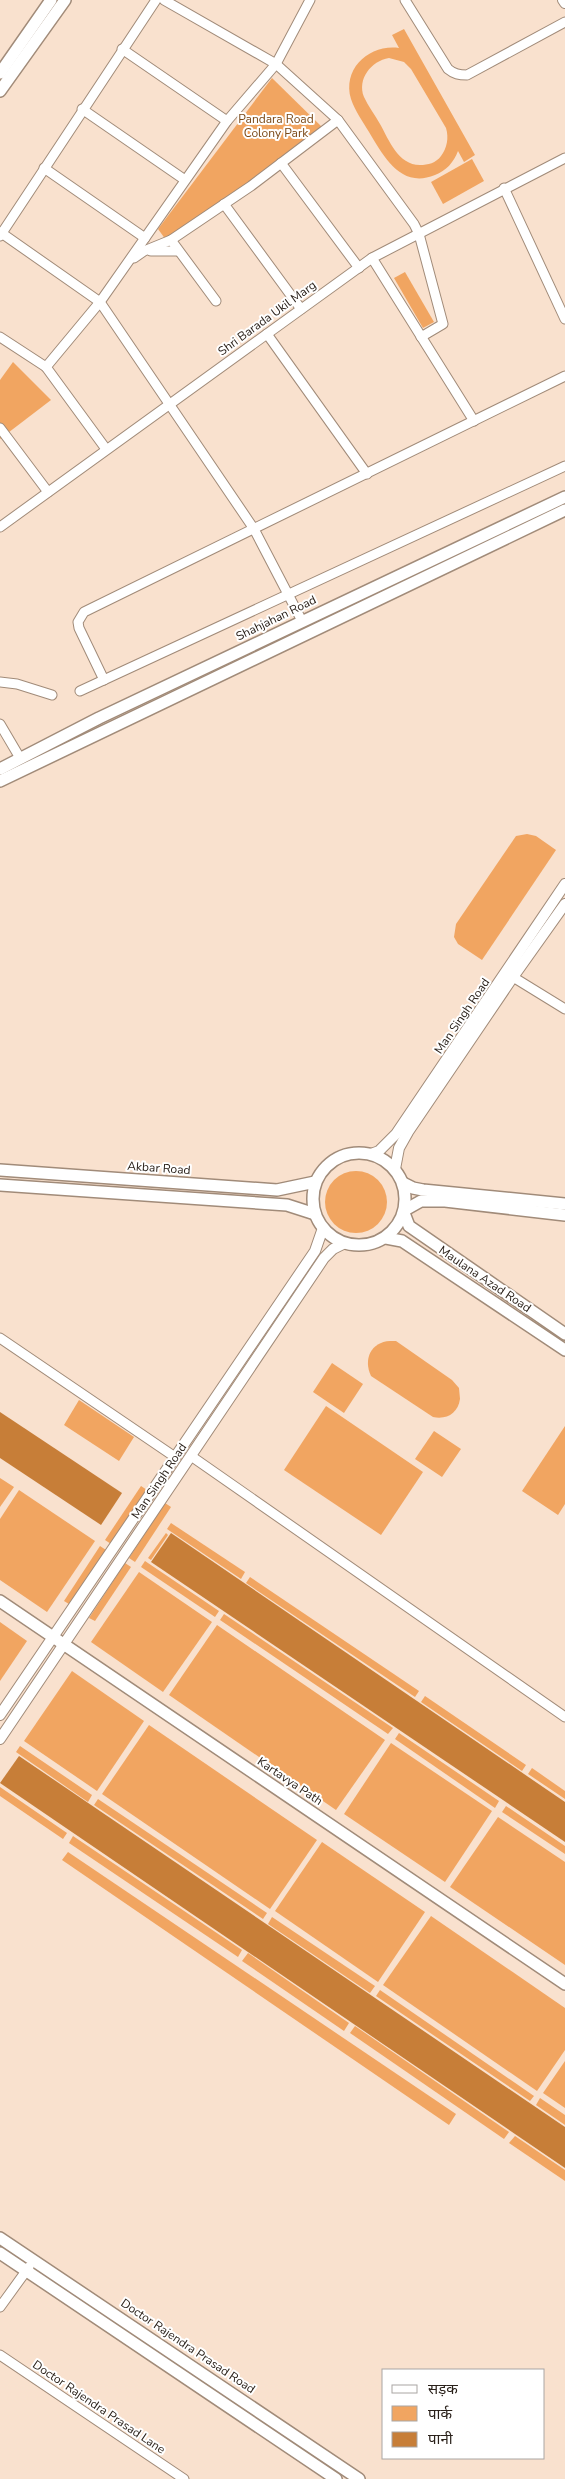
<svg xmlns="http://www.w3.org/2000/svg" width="565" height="2479" font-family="'Nunito Sans','Noto Sans Devanagari',sans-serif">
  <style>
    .green { fill: #f1a561; fill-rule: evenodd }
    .water { fill: #c77e38 }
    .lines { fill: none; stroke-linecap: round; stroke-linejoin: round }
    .minor-casing { stroke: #a18b79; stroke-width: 11 }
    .tertiary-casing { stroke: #a18b79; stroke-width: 12 }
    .secondary-casing { stroke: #a18b79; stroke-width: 14 }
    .minor { stroke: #fff; stroke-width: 9 }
    .tertiary { stroke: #fff; stroke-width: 10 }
    .secondary { stroke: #fff; stroke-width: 11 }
    .labels { text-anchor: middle; stroke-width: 4; stroke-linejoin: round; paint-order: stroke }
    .park-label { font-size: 12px; fill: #7b4917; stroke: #fff }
    .street-label { font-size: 12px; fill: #2a211a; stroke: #fff }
  </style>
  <rect width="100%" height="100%" fill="#f9e1ce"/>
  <g class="green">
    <path d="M 404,29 L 475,155 L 464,162 L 458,151 C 454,162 446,171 435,175 C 401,189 384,157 369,132 C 363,122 355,111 351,99 C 342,68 370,44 399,48 L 392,35 ZM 389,58 L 404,62 L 411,69 L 446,128 C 449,138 447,148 441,156 C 436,163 428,165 420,165 C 398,165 389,140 380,124 C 375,115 368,106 364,97 C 357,79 371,61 389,58 Z"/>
    <polygon points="272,78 323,128 250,185 166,240 158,229"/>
    <polygon points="472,159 484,181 443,204 431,182"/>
    <polygon points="405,272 434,322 423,328 394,278"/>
    <polygon points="13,362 51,400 0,439 0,380"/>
    <polygon points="527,834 536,836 556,850 482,960 458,944 454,937 456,924 516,836"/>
    <circle cx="356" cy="1202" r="31"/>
    <path d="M 390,1341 L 396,1341 L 452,1380 L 459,1388 L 460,1399 C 458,1413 447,1420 433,1417 L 371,1376 C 363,1359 371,1342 390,1341 Z"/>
    <polygon points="332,1363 363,1384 344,1413 313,1392"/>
    <polygon points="79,1400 134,1437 119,1461 64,1425"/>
    <polygon points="326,1406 423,1472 381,1535 284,1470"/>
    <polygon points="565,1426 565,1504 558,1515 522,1491"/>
    <polygon points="434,1431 461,1449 442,1477 415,1459"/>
    <polygon points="0,1478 14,1487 0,1507"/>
    <polygon points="141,1486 147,1490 111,1544 105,1540"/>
    <polygon points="19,1490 95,1541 47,1612 0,1580 0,1519"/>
    <polygon points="165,1503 171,1507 135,1562 129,1558"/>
    <polygon points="171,1523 245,1572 241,1579 167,1529"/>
    <polygon points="166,1533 168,1535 151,1560 148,1558"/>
    <polygon points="100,1546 106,1550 69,1604 64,1601"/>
    <polygon points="145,1561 219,1611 215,1617 141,1567"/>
    <polygon points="125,1563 131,1567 95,1621 89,1618"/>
    <polygon points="139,1572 212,1622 163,1692 91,1642"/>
    <polygon points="250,1577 419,1691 415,1697 246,1583"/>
    <polygon points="224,1614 393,1728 388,1734 220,1620"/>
    <polygon points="0,1622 27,1641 0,1681"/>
    <polygon points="217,1625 385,1740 336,1810 169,1695"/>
    <polygon points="72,1671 144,1721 97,1791 24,1741"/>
    <polygon points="425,1696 526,1765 522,1771 421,1702"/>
    <polygon points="149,1725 317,1840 270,1909 102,1794"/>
    <polygon points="399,1733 499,1801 495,1808 395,1739"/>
    <polygon points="391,1743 492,1811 445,1882 344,1814"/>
    <polygon points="20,1746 92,1795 88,1802 16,1752"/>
    <polygon points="532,1768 565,1791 565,1799 528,1774"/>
    <polygon points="0,1787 67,1833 63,1839 0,1796"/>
    <polygon points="98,1799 267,1913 263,1919 94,1805"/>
    <polygon points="506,1806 565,1846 565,1854 502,1812"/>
    <polygon points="498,1817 565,1862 565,1965 450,1887"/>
    <polygon points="73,1836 242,1950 238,1957 69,1843"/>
    <polygon points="322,1842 425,1912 378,1982 275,1911"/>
    <polygon points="68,1852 456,2114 449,2125 62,1860"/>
    <polygon points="431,1916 565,2008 565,2050 537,2091 383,1985"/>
    <polygon points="272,1917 375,1986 370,1993 268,1924"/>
    <polygon points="248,1953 349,2023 344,2031 242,1961"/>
    <polygon points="380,1990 534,2096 530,2101 376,1996"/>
    <polygon points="355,2026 509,2132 504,2139 350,2033"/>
    <polygon points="565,2061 565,2108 543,2093"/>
    <polygon points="540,2098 565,2115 565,2125 536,2105"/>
    <polygon points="515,2136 565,2170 565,2181 509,2143"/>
  </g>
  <g class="water">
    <polygon points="0,1412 122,1493 101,1525 0,1458"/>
    <polygon points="171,1533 565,1802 565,1842 151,1562"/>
    <polygon points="19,1756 565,2127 565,2168 0,1783"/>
  </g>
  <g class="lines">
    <defs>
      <g id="minor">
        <polyline points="164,0 276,64 338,120 414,224 419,234 443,324 421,337"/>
        <path d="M 405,0 L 448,69 C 454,74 459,75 467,75 L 565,22"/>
        <polyline points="122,49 227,121"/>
        <polyline points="82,109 185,180"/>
        <polyline points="281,163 359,268"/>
        <polyline points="44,168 145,238"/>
        <polyline points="504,188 565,319"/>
        <polyline points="224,204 301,309"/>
        <polyline points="0,232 100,302 254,529 302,621"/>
        <polyline points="0,236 156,0"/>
        <polyline points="171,240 216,301"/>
        <polyline points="151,251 178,251"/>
        <polyline points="134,258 144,251 171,240 251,186 338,120"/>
        <polyline points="372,258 474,421"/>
        <polyline points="267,334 367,474"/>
        <polyline points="0,337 46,367 106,449"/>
        <polyline points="46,367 100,302 227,121 276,64 310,0"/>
        <polyline points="0,428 48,492"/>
        <polyline points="0,527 372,258 565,158"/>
        <polyline points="104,680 79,628 78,622 84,612 565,376"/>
        <polyline points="0,682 17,684 52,695"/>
        <polyline points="80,691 565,466"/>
        <polyline points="0,724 20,758"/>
        <polyline points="513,977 565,1009"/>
        <polyline points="0,1338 175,1457"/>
        <polyline points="191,1456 565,1717"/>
        <polyline points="0,2307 29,2267"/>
        <polyline points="0,2355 184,2479"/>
      </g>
      <g id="tertiary">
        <polyline points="563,0 565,3"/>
        <polyline points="371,1154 379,1151 396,1134 565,884"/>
        <polyline points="395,1169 399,1148 408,1132 513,977 565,904"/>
        <polyline points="0,1715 315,1251 323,1228"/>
        <polyline points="0,1739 324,1258 333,1249 345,1243"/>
      </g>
      <g id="secondary">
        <polyline points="0,73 51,0"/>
        <polyline points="0,91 65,0"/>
        <polyline points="0,769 99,718 565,497"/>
        <polyline points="0,781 565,510"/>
        <circle cx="359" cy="1199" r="46"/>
        <polyline points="0,1170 277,1190 315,1182"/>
        <polyline points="403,1183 413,1188 423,1190 565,1204"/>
        <polyline points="0,1185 287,1205 315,1214"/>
        <polyline points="405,1210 421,1201 445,1201 565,1215"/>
        <polyline points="404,1213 409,1226 565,1334"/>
        <polyline points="386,1238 402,1241 565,1350"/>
        <polyline points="0,1601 565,1984"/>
        <polyline points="0,2238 359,2479"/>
        <polyline points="0,2253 336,2479"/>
      </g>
    </defs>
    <use href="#minor" class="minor-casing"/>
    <use href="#tertiary" class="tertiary-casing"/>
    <use href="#secondary" class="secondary-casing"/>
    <use href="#minor" class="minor"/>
    <use href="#tertiary" class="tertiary"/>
    <use href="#secondary" class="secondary"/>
  </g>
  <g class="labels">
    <g class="park-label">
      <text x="276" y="123">Pandara Road<tspan x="276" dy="14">Colony Park</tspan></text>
    </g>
    <g class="street-label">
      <text transform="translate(267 318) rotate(-36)" y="4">Shri Barada Ukil Marg</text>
      <text transform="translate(276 618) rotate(-26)" y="4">Shahjahan Road</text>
      <text transform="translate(462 1016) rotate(-56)" y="4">Man Singh Road</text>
      <text transform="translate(159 1168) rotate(4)" y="4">Akbar Road</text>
      <text transform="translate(485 1279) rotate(34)" y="4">Maulana Azad Road</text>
      <text transform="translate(159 1481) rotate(-56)" y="4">Man Singh Road</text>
      <text transform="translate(290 1781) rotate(34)" y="4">Kartavya Path</text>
      <text transform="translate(188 2346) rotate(34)" y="4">Doctor Rajendra Prasad Road</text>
      <text transform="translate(99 2407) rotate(34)" y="4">Doctor Rajendra Prasad Lane</text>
    </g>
  </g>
  <rect x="382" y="2369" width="162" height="90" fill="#ffffff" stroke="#aaa6a3"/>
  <rect x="392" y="2385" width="25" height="8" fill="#ffffff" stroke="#aaa6a3"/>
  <text x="428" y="2394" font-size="15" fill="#2a211a">सड़क</text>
  <rect x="392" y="2406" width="25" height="15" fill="#f1a561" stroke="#aaa6a3"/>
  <text x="428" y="2419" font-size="15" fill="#2a211a">पार्क</text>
  <rect x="392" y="2432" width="25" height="15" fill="#c77e38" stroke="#aaa6a3"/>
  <text x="428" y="2444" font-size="15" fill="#2a211a">पानी</text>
</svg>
